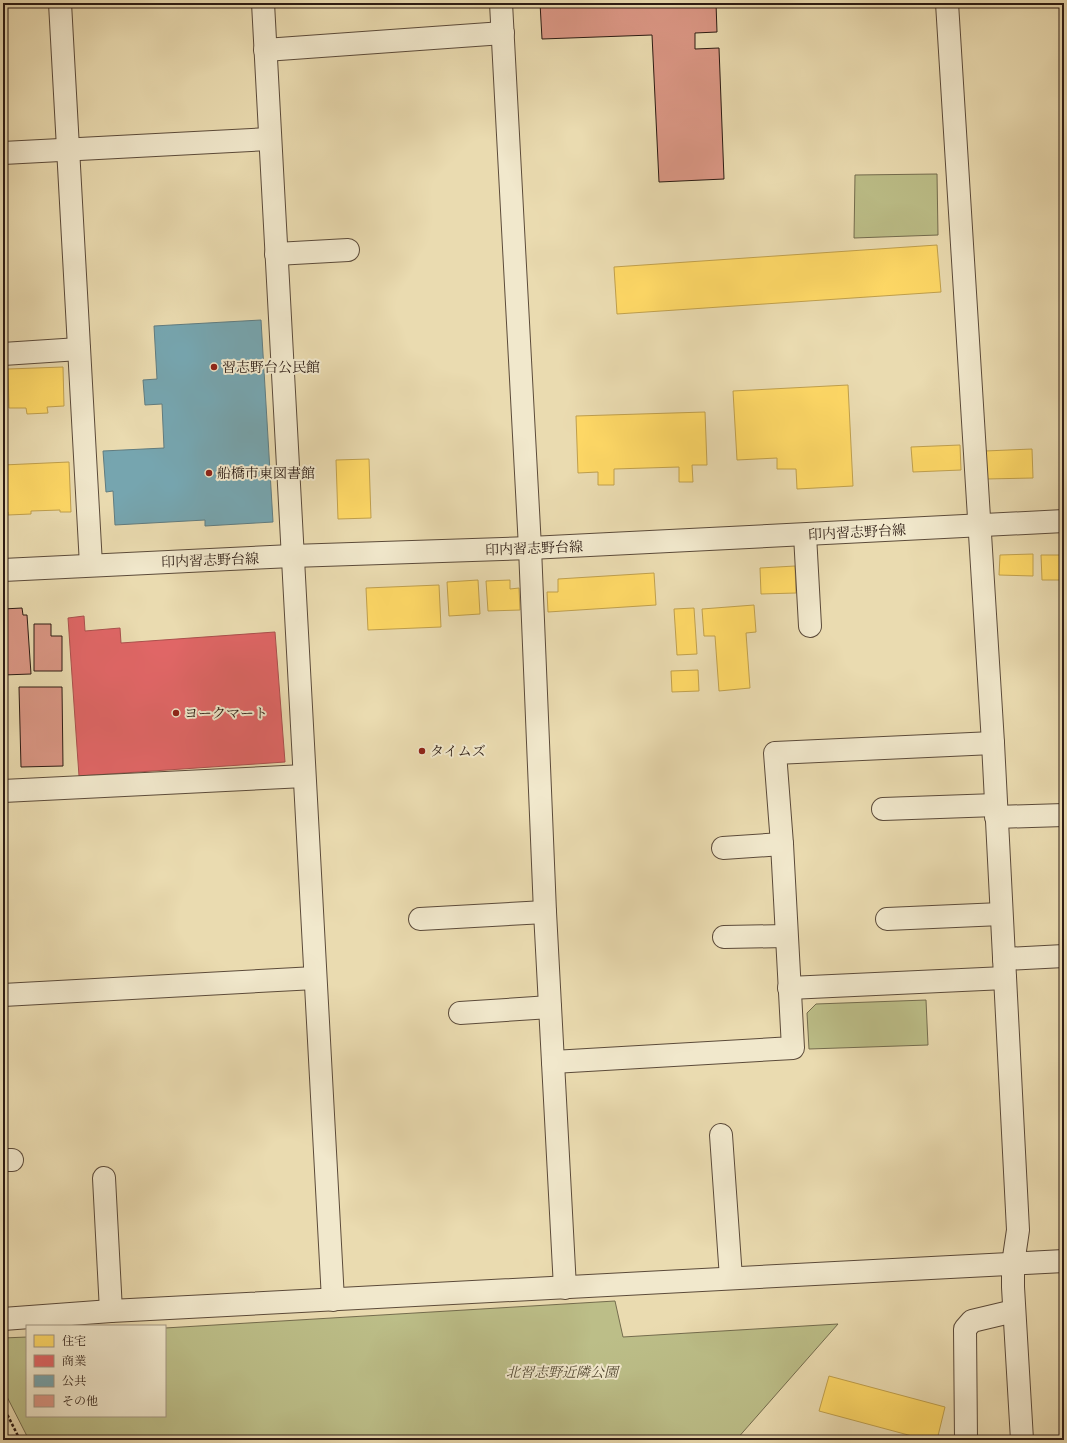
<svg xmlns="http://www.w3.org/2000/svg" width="1067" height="1443" font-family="'IM FELL DW Pica','Noto Serif JP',serif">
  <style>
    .green { fill: #bcbe88; stroke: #746c4e }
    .homes { fill: #ffd966; stroke: #c0a04d }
    .shops { fill: #e06666; stroke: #aa504d }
    .public { fill: #76a5af; stroke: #607c80 }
    .building { fill: #db9785; stroke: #2c1b13 }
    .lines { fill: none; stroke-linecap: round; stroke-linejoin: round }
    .minor-casing { stroke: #5c4b3a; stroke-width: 24 }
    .path { stroke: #2c1b13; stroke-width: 2.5; stroke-dasharray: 3 2; stroke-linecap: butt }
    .minor { stroke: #f1e8cc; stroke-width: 22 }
    .poi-dot { fill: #8f2418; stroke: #f1e8cc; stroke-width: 1.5 }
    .labels { text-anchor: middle; stroke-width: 4; stroke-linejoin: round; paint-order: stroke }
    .poi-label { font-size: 14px; fill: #2c1b13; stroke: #f1e8cc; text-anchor: start }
    .street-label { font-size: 14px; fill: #2c1b13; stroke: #f1e8cc }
    .park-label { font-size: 14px; font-style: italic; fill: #574c36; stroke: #f1e8cc }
  </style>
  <rect width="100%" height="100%" fill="#eadbb0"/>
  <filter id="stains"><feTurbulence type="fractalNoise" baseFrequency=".005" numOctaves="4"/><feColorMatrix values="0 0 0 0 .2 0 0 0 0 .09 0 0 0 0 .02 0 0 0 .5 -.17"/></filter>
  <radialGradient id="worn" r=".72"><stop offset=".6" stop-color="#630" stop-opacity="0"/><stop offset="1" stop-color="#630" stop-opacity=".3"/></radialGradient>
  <g class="green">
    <polygon points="937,174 938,235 854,238 855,175"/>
    <polygon points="926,1000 928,1045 809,1049 807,1013 816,1004"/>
    <polygon points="615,1301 623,1337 838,1324 736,1440 29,1440 3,1389 3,1338 27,1337 27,1416 165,1416 165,1328"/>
  </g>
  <g class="homes">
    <polygon points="937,245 941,292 617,314 614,267"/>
    <polygon points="63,367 64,406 47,407 48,413 27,414 26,408 9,408 8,369"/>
    <polygon points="848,385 853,486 797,489 796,469 777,469 777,458 737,460 733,391"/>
    <polygon points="705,412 707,465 692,465 693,482 679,482 679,467 614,469 614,485 598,485 598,472 578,473 576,416"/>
    <polygon points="960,445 961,470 913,472 911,447"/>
    <polygon points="1032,449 1033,478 986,479 985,451"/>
    <polygon points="369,459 371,518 338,519 336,460"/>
    <polygon points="69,462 71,512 60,512 60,510 31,511 31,514 8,515 8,512 3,512 3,465"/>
    <polygon points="1033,554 1033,576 999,575 1000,555"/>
    <polygon points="1041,555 1064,555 1064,580 1042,580"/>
    <polygon points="795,566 796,593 761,594 760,568"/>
    <polygon points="654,573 656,605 548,612 547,592 558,592 558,579"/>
    <polygon points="478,580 480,614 449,616 447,582"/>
    <polygon points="510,580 510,589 519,588 520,610 488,611 486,581"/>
    <polygon points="439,585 441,627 368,630 366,588"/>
    <polygon points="754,605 756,632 746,633 750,688 719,691 715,636 704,636 702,609"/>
    <polygon points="694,608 697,654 677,655 674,609"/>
    <polygon points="698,670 699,691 672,692 671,671"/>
    <polygon points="829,1376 945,1407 937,1440 927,1440 819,1411"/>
  </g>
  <polygon class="shops" points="84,616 85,631 120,628 121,643 275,632 285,762 79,776 68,618"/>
  <polygon class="public" points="261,320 273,522 205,526 205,520 115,525 113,491 106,492 103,451 164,448 162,404 145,405 143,380 157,379 154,326"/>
  <g class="building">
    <polygon points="540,3 716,3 717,32 695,33 695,49 719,48 724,179 659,182 652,35 542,39"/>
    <polygon points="22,608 23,615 27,615 31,674 3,675 3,609"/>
    <polygon points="34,624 51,624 51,636 62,636 62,671 34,671"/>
    <polygon points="19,687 62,687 63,766 21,767"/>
  </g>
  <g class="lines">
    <defs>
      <g id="minor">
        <polyline points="60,3 91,565"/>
        <polyline points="263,3 333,1300"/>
        <polyline points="501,3 530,548 545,912 565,1288"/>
        <polyline points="947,3 993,743 1018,1230 1013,1264 1013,1287 1022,1440"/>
        <polyline points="265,50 503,33"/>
        <polyline points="3,153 269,139"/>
        <polyline points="276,254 348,250"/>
        <polyline points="3,354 79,349"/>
        <polyline points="805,535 810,626"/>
        <polyline points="3,570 292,556 530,548 1064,521"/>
        <polyline points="3,791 304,776"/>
        <polyline points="883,809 996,805"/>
        <polyline points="996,817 1064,815"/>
        <polyline points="723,848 782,844"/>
        <polyline points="420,919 545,912"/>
        <polyline points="887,919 1001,914"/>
        <polyline points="724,937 786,936"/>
        <polyline points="1004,959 1064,956"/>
        <polyline points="789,988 1005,978"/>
        <polyline points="3,995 315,978"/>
        <polyline points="460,1013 550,1007"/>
        <polyline points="553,1062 793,1048 782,844 775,753 993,743"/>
        <polyline points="721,1135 731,1278"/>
        <polyline points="3,1160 12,1160"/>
        <polyline points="104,1178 111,1311"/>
        <polyline points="3,1319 111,1311 1064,1261"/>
        <polyline points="966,1440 965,1329 972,1321 1014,1311"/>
      </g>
    </defs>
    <use href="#minor" class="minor-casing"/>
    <polyline class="path" points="3,1406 20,1440"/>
    <use href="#minor" class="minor"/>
  </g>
  <g class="poi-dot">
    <circle cx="214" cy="367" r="4"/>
    <circle cx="209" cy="473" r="4"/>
    <circle cx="176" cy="713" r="4"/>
    <circle cx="422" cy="751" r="4"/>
  </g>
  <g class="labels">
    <g class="poi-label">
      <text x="222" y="372">習志野台公民館</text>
      <text x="217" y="478">船橋市東図書館</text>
      <text x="184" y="718">ヨークマート</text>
      <text x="430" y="756">タイムズ</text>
    </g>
    <g class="street-label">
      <text transform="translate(857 532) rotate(-3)" y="5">印内習志野台線</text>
      <text transform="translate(534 548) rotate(-2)" y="5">印内習志野台線</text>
      <text transform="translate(210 560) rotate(-2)" y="5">印内習志野台線</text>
    </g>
    <g class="park-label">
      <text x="562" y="1377">北習志野近隣公園</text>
    </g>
  </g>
  <rect width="1067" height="1443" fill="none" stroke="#eadbb0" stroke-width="16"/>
  <rect x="4" y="4" width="1059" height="1435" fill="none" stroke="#2c1b13" stroke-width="2"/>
  <rect x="8" y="8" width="1051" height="1427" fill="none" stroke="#2c1b13"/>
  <rect x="26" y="1325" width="140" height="92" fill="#f1e8cc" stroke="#a29682"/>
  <rect x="34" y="1335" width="20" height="12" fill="#ffd966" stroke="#a29682"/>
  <text x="62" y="1345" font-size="12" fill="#2c1b13">住宅</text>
  <rect x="34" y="1355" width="20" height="12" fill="#e06666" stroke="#a29682"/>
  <text x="62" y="1365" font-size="12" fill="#2c1b13">商業</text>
  <rect x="34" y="1375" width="20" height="12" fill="#76a5af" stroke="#a29682"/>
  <text x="62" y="1385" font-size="12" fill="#2c1b13">公共</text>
  <rect x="34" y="1395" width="20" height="12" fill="#db9785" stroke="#a29682"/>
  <text x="62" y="1405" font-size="12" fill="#2c1b13">その他</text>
  <rect width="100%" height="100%" filter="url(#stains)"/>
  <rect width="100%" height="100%" fill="url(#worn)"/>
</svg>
